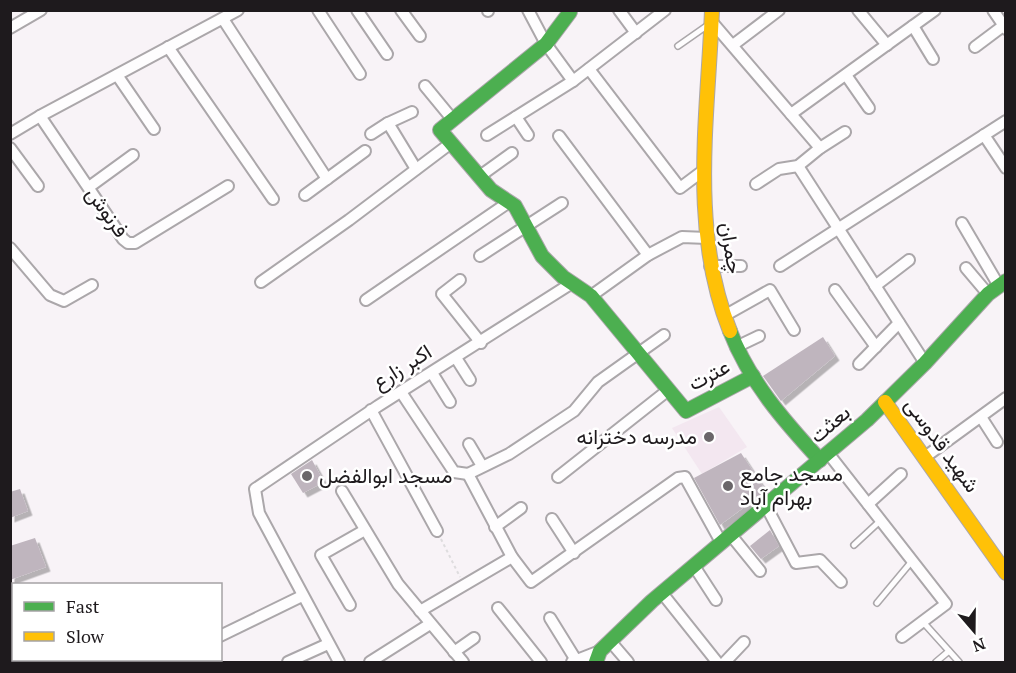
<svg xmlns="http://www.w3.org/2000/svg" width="1016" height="673" font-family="'PT Serif',Vazirmatn,serif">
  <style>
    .built { fill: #f3e7f0 }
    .building { fill: #bfb5be; filter: url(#shadow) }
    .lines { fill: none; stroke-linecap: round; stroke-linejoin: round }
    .lane-casing { stroke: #aba7aa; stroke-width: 8 }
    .street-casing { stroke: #aba7aa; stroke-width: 14 }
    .fast-casing { stroke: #aba7aa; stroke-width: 16 }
    .slow-casing { stroke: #aba7aa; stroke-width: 16 }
    .path { stroke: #dedcde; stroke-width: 2; stroke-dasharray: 3 3; stroke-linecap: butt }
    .lane { stroke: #fefdfe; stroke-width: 5 }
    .street { stroke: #fefdfe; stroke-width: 10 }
    .fast { stroke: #4caf50; stroke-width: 14 }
    .slow { stroke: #ffc107; stroke-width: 14 }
    .poi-dot { fill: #6a6669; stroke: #fff; stroke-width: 2 }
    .labels { text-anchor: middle; stroke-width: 5; stroke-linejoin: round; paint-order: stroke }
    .street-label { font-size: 21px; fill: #1e1a1d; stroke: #fff }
    .poi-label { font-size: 21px; fill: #1e1a1d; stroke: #fff; text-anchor: start }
  </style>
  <defs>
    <filter id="shadow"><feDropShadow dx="4.5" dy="4.5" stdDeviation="0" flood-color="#0004"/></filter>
  </defs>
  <rect width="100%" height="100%" fill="#f8f3f7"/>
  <polygon class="built" points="719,407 747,447 702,474 672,428"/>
  <g class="building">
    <polygon points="823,337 835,356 781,401 763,376"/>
    <polygon points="741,453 766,491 720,525 694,478"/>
    <polygon points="312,460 324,482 303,493 291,474"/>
    <polygon points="20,489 28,511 10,518 10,492"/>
    <polygon points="770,530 779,546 761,559 750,546"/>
    <polygon points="35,538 46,567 10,580 10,546"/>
  </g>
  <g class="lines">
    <defs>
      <g id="lane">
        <polyline points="678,46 708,25"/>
        <polyline points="854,545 881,520"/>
        <polyline points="877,603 912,561"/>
        <polyline points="923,622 959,662"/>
        <polyline points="936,662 949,651"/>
      </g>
      <g id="street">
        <polyline points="318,10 360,74"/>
        <polyline points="357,10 387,54"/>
        <polyline points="401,10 420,36"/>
        <polyline points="528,10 546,44 573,81"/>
        <polyline points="619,10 636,33"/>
        <polyline points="858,10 887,45"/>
        <polyline points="993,10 1006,29"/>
        <polyline points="488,11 488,10"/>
        <polyline points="223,19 327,179"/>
        <polyline points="712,22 820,148"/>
        <polyline points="913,26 933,59"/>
        <polyline points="10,28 41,10"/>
        <polyline points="733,45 779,10"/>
        <polyline points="168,47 273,199"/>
        <polyline points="975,47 1003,26"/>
        <polyline points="589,69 680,188 704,170"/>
        <polyline points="117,75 154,129"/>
        <polyline points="846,75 869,108"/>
        <polyline points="425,86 453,120"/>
        <polyline points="791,114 935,10"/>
        <polyline points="40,116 123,239 128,243 135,243 228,186"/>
        <polyline points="516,117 528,135"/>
        <polyline points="388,123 416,169"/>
        <polyline points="10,134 40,116 238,10"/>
        <polyline points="371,134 388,123 412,112"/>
        <polyline points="487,135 573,81 665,10"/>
        <polyline points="984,135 1006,168"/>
        <polyline points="559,136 648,255"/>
        <polyline points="10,148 38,186"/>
        <polyline points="798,166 925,363"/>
        <polyline points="480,176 512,153"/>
        <polyline points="756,184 779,169 798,166 820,148 845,132"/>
        <polyline points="89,187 133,155"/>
        <polyline points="305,195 365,151"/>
        <polyline points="962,223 999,286"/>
        <polyline points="10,248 50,295 64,301 92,285"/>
        <polyline points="480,256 562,203"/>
        <polyline points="710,266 741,266"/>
        <polyline points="780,266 1006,121"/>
        <polyline points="966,268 988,294"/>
        <polyline points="460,280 442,294 481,343"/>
        <polyline points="261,282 349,220 451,143"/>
        <polyline points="875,286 909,260"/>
        <polyline points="835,290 876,347"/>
        <polyline points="591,296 648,255 682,237 707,238"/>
        <polyline points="366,300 509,202"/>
        <polyline points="724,316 770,290 794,330"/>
        <polyline points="736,347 759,336"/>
        <polyline points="456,358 470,380"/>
        <polyline points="859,364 899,323"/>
        <polyline points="432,373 450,402"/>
        <polyline points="401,392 454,472 468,474"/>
        <polyline points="371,410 437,531"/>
        <polyline points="981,417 997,442"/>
        <polyline points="469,444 482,466"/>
        <polyline points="828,453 946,604 902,637"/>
        <polyline points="925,457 1006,398"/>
        <polyline points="468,474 512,557 531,582 678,478 685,477 721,542"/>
        <polyline points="468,474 509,454 574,411 598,382 664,335"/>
        <polyline points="558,477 667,391"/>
        <polyline points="342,491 398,584 463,662"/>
        <polyline points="765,504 796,563 820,560 841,582"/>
        <polyline points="868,504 901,474"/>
        <polyline points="552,519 574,553"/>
        <polyline points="495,527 521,508"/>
        <polyline points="730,534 760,571"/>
        <polyline points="694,566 716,600"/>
        <polyline points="662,593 717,662"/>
        <polyline points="10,605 14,604"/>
        <polyline points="350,605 321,555 365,530"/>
        <polyline points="498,608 541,662"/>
        <polyline points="420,611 512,557"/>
        <polyline points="550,618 576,660"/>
        <polyline points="220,636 302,596"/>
        <polyline points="610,641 628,662"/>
        <polyline points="454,652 474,638"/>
        <polyline points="166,662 173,660"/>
        <polyline points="288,662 328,644"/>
        <polyline points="339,662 259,513 255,489 378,406 572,283"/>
        <polyline points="370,662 430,624"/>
        <polyline points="572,662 600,651"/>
        <polyline points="725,662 744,642"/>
      </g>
      <g id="fast">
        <polyline points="570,12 546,44 440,130 491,190 515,206 542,256 563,277 591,296 686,411 753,376"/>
        <path d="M 730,331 C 749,381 784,421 820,460"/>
        <polyline points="596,662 600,651 652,601 867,420 925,363 988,294 1006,281"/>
      </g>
      <g id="slow">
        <path d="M 712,10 C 708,117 689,229 730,331"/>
        <polyline points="885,402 1006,573"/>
      </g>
    </defs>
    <use href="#lane" class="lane-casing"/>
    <use href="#street" class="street-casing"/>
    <use href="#fast" class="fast-casing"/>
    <use href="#slow" class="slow-casing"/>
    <polyline class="path" points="441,539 460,577"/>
    <use href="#lane" class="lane"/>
    <use href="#street" class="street"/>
    <use href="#fast" class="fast"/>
    <use href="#slow" class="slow"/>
  </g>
  <g class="poi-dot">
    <circle cx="709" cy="437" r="6"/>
    <circle cx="307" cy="476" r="6"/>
    <circle cx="728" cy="486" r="6"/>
  </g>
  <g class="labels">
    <g class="street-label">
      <text transform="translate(107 212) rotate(54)" y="7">فرنوش</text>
      <text transform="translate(731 248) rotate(81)" y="7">چمران</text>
      <text transform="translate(402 367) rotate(-32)" y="7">اکبر زارع</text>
      <text transform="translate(709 375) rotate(-28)" y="7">عترت</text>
      <text transform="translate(830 424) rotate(-41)" y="7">بعثت</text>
      <text transform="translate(942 445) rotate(54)" y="7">شهید قدوسی</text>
    </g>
    <g class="poi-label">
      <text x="697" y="444" text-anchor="end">مدرسه دخترانه</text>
      <text x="740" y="481">مسجد جامع<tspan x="740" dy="24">بهرام آباد</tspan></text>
      <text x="319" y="483">مسجد ابوالفضل</text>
    </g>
  </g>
  <rect width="1016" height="673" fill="none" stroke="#1e1a1d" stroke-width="24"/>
  <rect x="12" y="583" width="210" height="78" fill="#ffffff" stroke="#a5a3a5" stroke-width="1.5"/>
  <rect x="24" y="602" width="30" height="9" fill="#4caf50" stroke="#a5a3a5" stroke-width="1.5"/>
  <text x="66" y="613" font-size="18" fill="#1e1a1d">Fast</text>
  <rect x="24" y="632" width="30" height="9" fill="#ffc107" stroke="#a5a3a5" stroke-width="1.5"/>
  <text x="66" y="643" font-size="18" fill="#1e1a1d">Slow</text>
  <g transform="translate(974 631) rotate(160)" stroke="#ffffff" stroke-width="4.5" paint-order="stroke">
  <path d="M0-4.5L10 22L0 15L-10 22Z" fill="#1e1a1d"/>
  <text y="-9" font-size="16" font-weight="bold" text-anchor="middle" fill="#1e1a1d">N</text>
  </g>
</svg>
